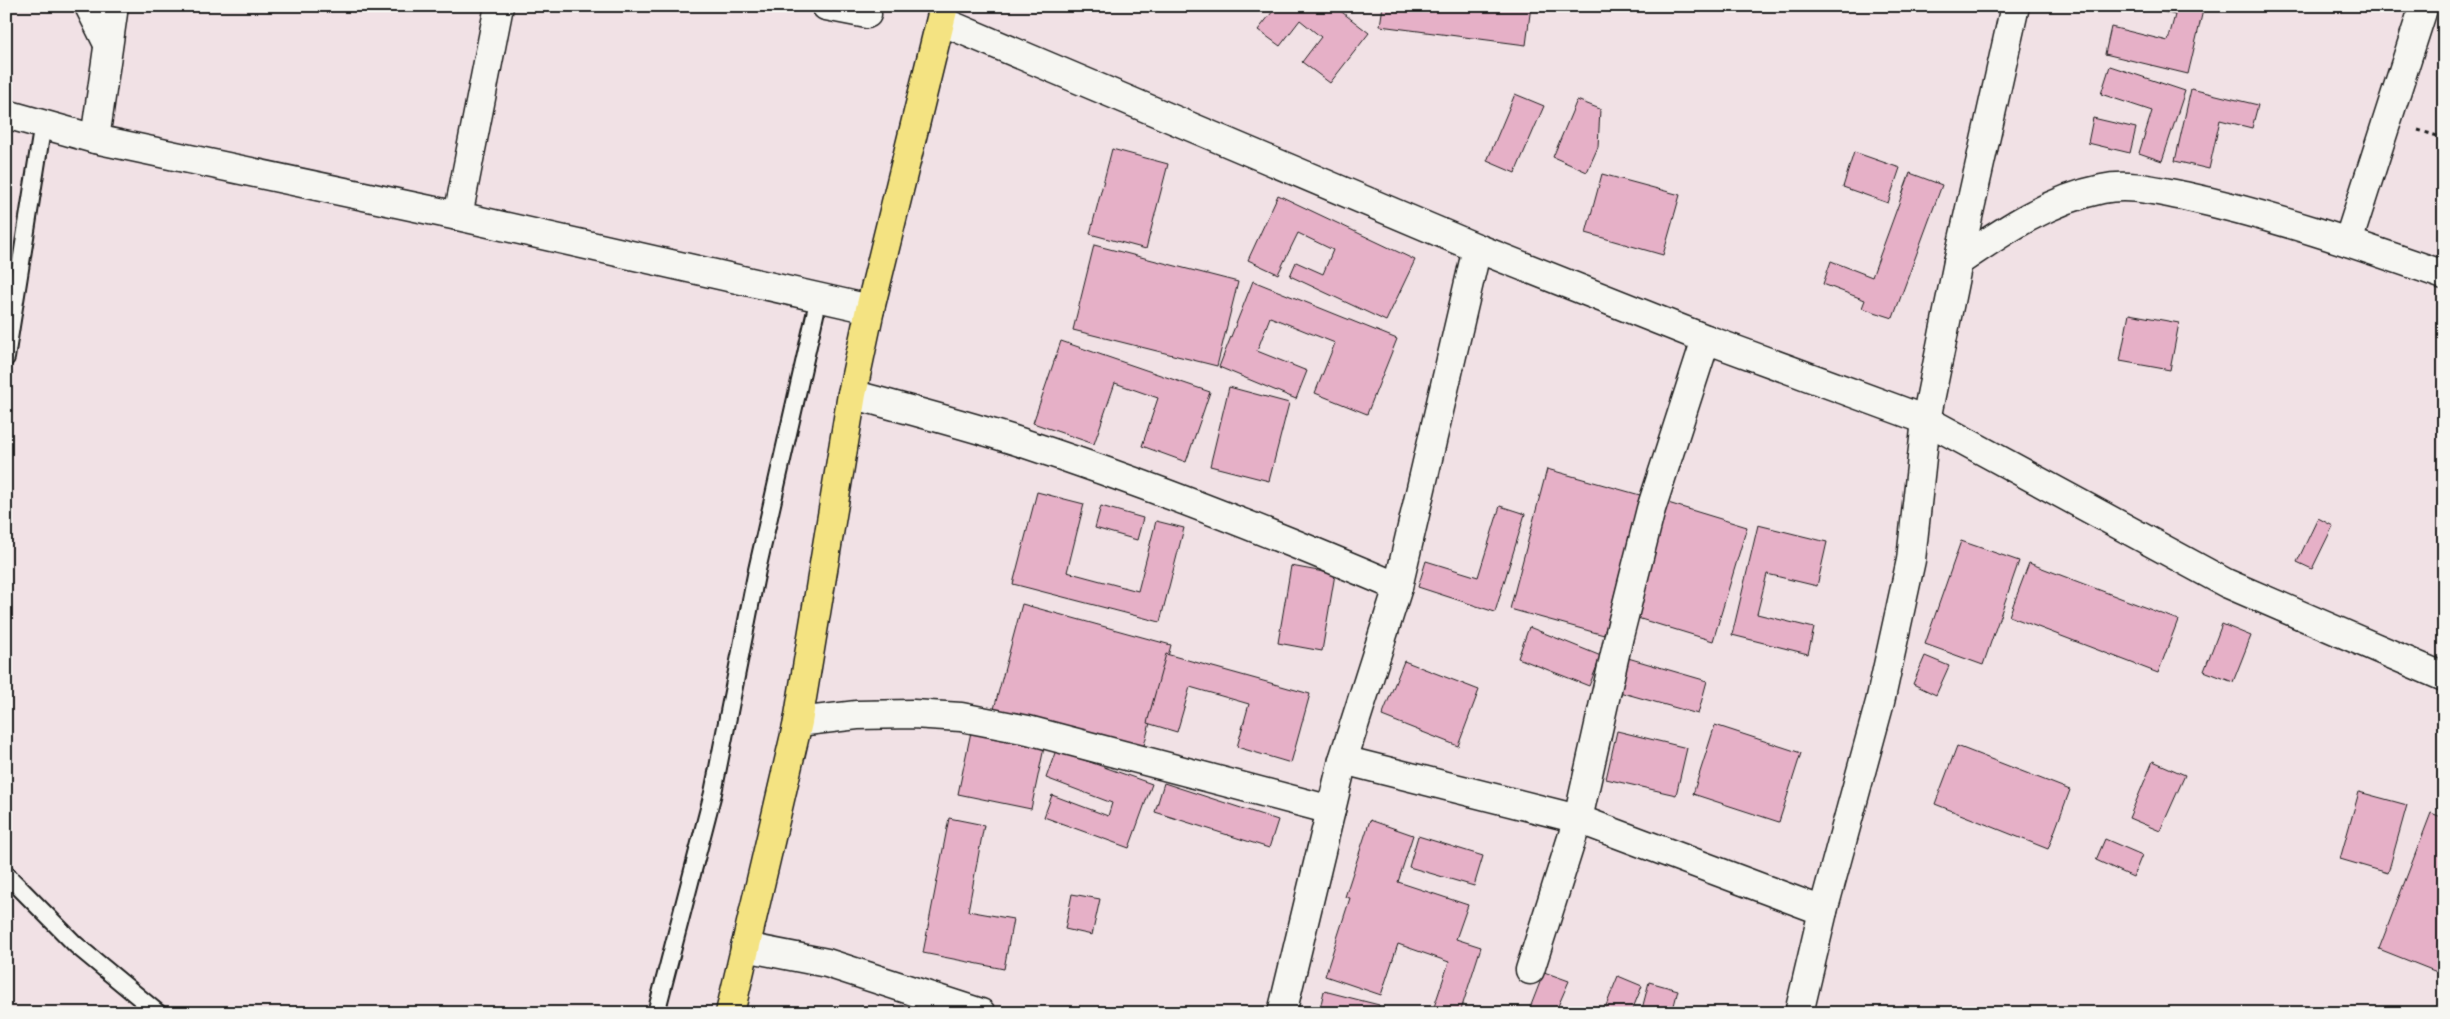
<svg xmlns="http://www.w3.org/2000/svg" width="2450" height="1019" font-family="Itim,sans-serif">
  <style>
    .building { fill: #e6b0c7; stroke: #1c1c1c }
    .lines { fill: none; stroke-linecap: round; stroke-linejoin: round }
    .lane-casing { stroke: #1c1c1c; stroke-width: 20 }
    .street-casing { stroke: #1c1c1c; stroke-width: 31 }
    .highway-casing { stroke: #1c1c1c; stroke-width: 31 }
    .path { stroke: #1c1c1c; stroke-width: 3; stroke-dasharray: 4 4; stroke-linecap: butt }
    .lane { stroke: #f6f6f2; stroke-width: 16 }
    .street { stroke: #f6f6f2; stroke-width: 28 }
    .highway { stroke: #f4e382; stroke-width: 28 }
  </style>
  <rect width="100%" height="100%" fill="#f1e1e5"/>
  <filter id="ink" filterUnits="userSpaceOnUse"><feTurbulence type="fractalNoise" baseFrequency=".02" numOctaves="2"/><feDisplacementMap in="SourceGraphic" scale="10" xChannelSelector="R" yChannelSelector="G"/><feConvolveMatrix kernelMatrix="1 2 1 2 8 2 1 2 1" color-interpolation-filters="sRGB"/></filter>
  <g filter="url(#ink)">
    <g class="building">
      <polygon points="1277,6 1334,6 1369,33 1330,83 1302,62 1321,37 1300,20 1280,46 1258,30"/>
      <polygon points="1383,6 1531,6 1526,45 1380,26"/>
      <polygon points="2140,6 2204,6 2188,74 2105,54 2111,27 2168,41 2175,15"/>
      <polygon points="2110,66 2185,91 2162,161 2139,153 2152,111 2101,94"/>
      <polygon points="2191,89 2258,105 2252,128 2220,120 2209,169 2175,161"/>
      <polygon points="1515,94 1544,106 1515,173 1487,161"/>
      <polygon points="1577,100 1600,109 1598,147 1587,172 1553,157"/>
      <polygon points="2093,118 2136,128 2130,153 2088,143"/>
      <polygon points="1112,149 1168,164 1146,249 1090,234"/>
      <polygon points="1854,152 1900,168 1888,203 1843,187"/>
      <polygon points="1910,173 1942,185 1893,318 1862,308 1865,300 1823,284 1831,261 1872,277"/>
      <polygon points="1602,174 1680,195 1663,255 1586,233"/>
      <polygon points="1278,195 1415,260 1386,321 1290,276 1296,262 1323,274 1333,250 1298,233 1278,274 1248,260"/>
      <polygon points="1094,245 1238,282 1217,366 1073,330"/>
      <polygon points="1253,281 1397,339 1367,414 1315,393 1335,343 1270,317 1257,351 1307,371 1296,399 1219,367"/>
      <polygon points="2129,314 2179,323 2170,370 2120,361"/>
      <polygon points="1061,341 1210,392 1186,462 1142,446 1158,398 1115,383 1094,444 1033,423"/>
      <polygon points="1229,387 1289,403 1269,481 1210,466"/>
      <polygon points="1547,469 1640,495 1604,635 1510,609"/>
      <polygon points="1037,492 1084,504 1067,572 1138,591 1156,521 1184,528 1160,622 1013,584"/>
      <polygon points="1668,503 1747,527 1713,641 1634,617"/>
      <polygon points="1101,506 1143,518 1137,540 1095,528"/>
      <polygon points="1500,506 1525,514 1495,612 1418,587 1426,561 1478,577"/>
      <polygon points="2318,518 2333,526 2312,569 2297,562"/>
      <polygon points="1758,525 1827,542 1817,586 1767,574 1757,614 1814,628 1808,654 1732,635"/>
      <polygon points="1961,541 2019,561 1983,665 1925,644"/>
      <polygon points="2029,563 2178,620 2158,673 2009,616"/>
      <polygon points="1291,566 1335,574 1322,651 1278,643"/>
      <polygon points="1022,604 1171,645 1143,749 994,709"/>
      <polygon points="2222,624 2251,636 2233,682 2204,671"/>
      <polygon points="1529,627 1601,656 1589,686 1518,658"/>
      <polygon points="1166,654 1310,694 1291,763 1237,747 1249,704 1190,687 1177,732 1147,723"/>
      <polygon points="1621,656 1707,681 1698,714 1612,690"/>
      <polygon points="1925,656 1949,666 1936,695 1913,684"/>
      <polygon points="1404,661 1479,690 1458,746 1382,716"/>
      <polygon points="1715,725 1801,753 1779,822 1693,794"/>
      <polygon points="972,727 1045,743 1031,809 958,794"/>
      <polygon points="1617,731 1687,748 1676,795 1606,779"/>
      <polygon points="1957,746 2070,790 2048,849 1935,804"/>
      <polygon points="1056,750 1152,784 1129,848 1044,817 1052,795 1108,816 1112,803 1046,778"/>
      <polygon points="2153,761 2185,775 2160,831 2129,818"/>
      <polygon points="1164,783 1278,820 1269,848 1155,812"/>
      <polygon points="2359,792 2407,805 2388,873 2340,859"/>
      <polygon points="2431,813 2444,818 2444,969 2442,974 2379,949"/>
      <polygon points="949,818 984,825 968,911 1013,919 1004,969 923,953"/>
      <polygon points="1370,820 1413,835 1398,882 1468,905 1456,939 1481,947 1460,1013 1443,1013 1433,1010 1449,962 1398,944 1381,995 1325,976 1350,898 1345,897"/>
      <polygon points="1418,836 1483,856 1474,886 1409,867"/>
      <polygon points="2105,839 2142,855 2133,877 2096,860"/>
      <polygon points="1072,894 1100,899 1092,935 1065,929"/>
      <polygon points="1544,972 1569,981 1555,1013 1528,1013"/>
      <polygon points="1618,976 1642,986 1631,1013 1603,1013"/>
      <polygon points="1649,982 1678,990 1672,1013 1641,1013"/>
      <polygon points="1324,991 1379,1005 1378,1013 1319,1013"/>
    </g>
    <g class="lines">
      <defs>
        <g id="lane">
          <polyline points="6,358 43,123"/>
          <polyline points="6,874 76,945 158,1013"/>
          <polyline points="656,1013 713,793 757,570 819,297"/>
        </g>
        <g id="street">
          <polyline points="89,6 108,44"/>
          <polyline points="826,6 867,14"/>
          <polyline points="941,21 1477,248 1706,339 1926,420 2226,583 2444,677"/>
          <polyline points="6,114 95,139 458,216 870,309"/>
          <polyline points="95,139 114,6"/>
          <polyline points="458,216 499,6"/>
          <polyline points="2348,242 2424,6"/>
          <path d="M 1958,262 C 2002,232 2048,200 2102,189 C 2129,183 2157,191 2184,196 C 2272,215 2358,245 2444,275"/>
          <path d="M 852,394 C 908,410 964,424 1020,442 C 1148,484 1274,534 1398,587"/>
          <polyline points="798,722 857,715 913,714 961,717 1028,730 1331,810"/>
          <polyline points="1343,760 1578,819 1823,911"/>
          <polyline points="745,947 827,963 981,1013"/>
          <polyline points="1530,970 1578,819 1619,636 1651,509 1706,339"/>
          <polyline points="1282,1013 1343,760 1398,587 1477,248"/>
          <polyline points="1799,1013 1823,911 1880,702 1911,560 1926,420 1958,262 2015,6"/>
        </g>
        <polyline id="highway" points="730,1013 798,722 852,394 870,309 944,6"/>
      </defs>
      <use href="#lane" class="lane-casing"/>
      <use href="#street" class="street-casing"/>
      <use href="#highway" class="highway-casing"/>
      <polyline class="path" points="2418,130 2444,138"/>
      <use href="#lane" class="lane"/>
      <use href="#street" class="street"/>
      <use href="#highway" class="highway"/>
    </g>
  </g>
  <rect width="2450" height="1019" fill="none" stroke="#f6f6f2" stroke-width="25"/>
  <rect x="12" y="12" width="2425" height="994" fill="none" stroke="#1c1c1c" stroke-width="2" filter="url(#ink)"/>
</svg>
